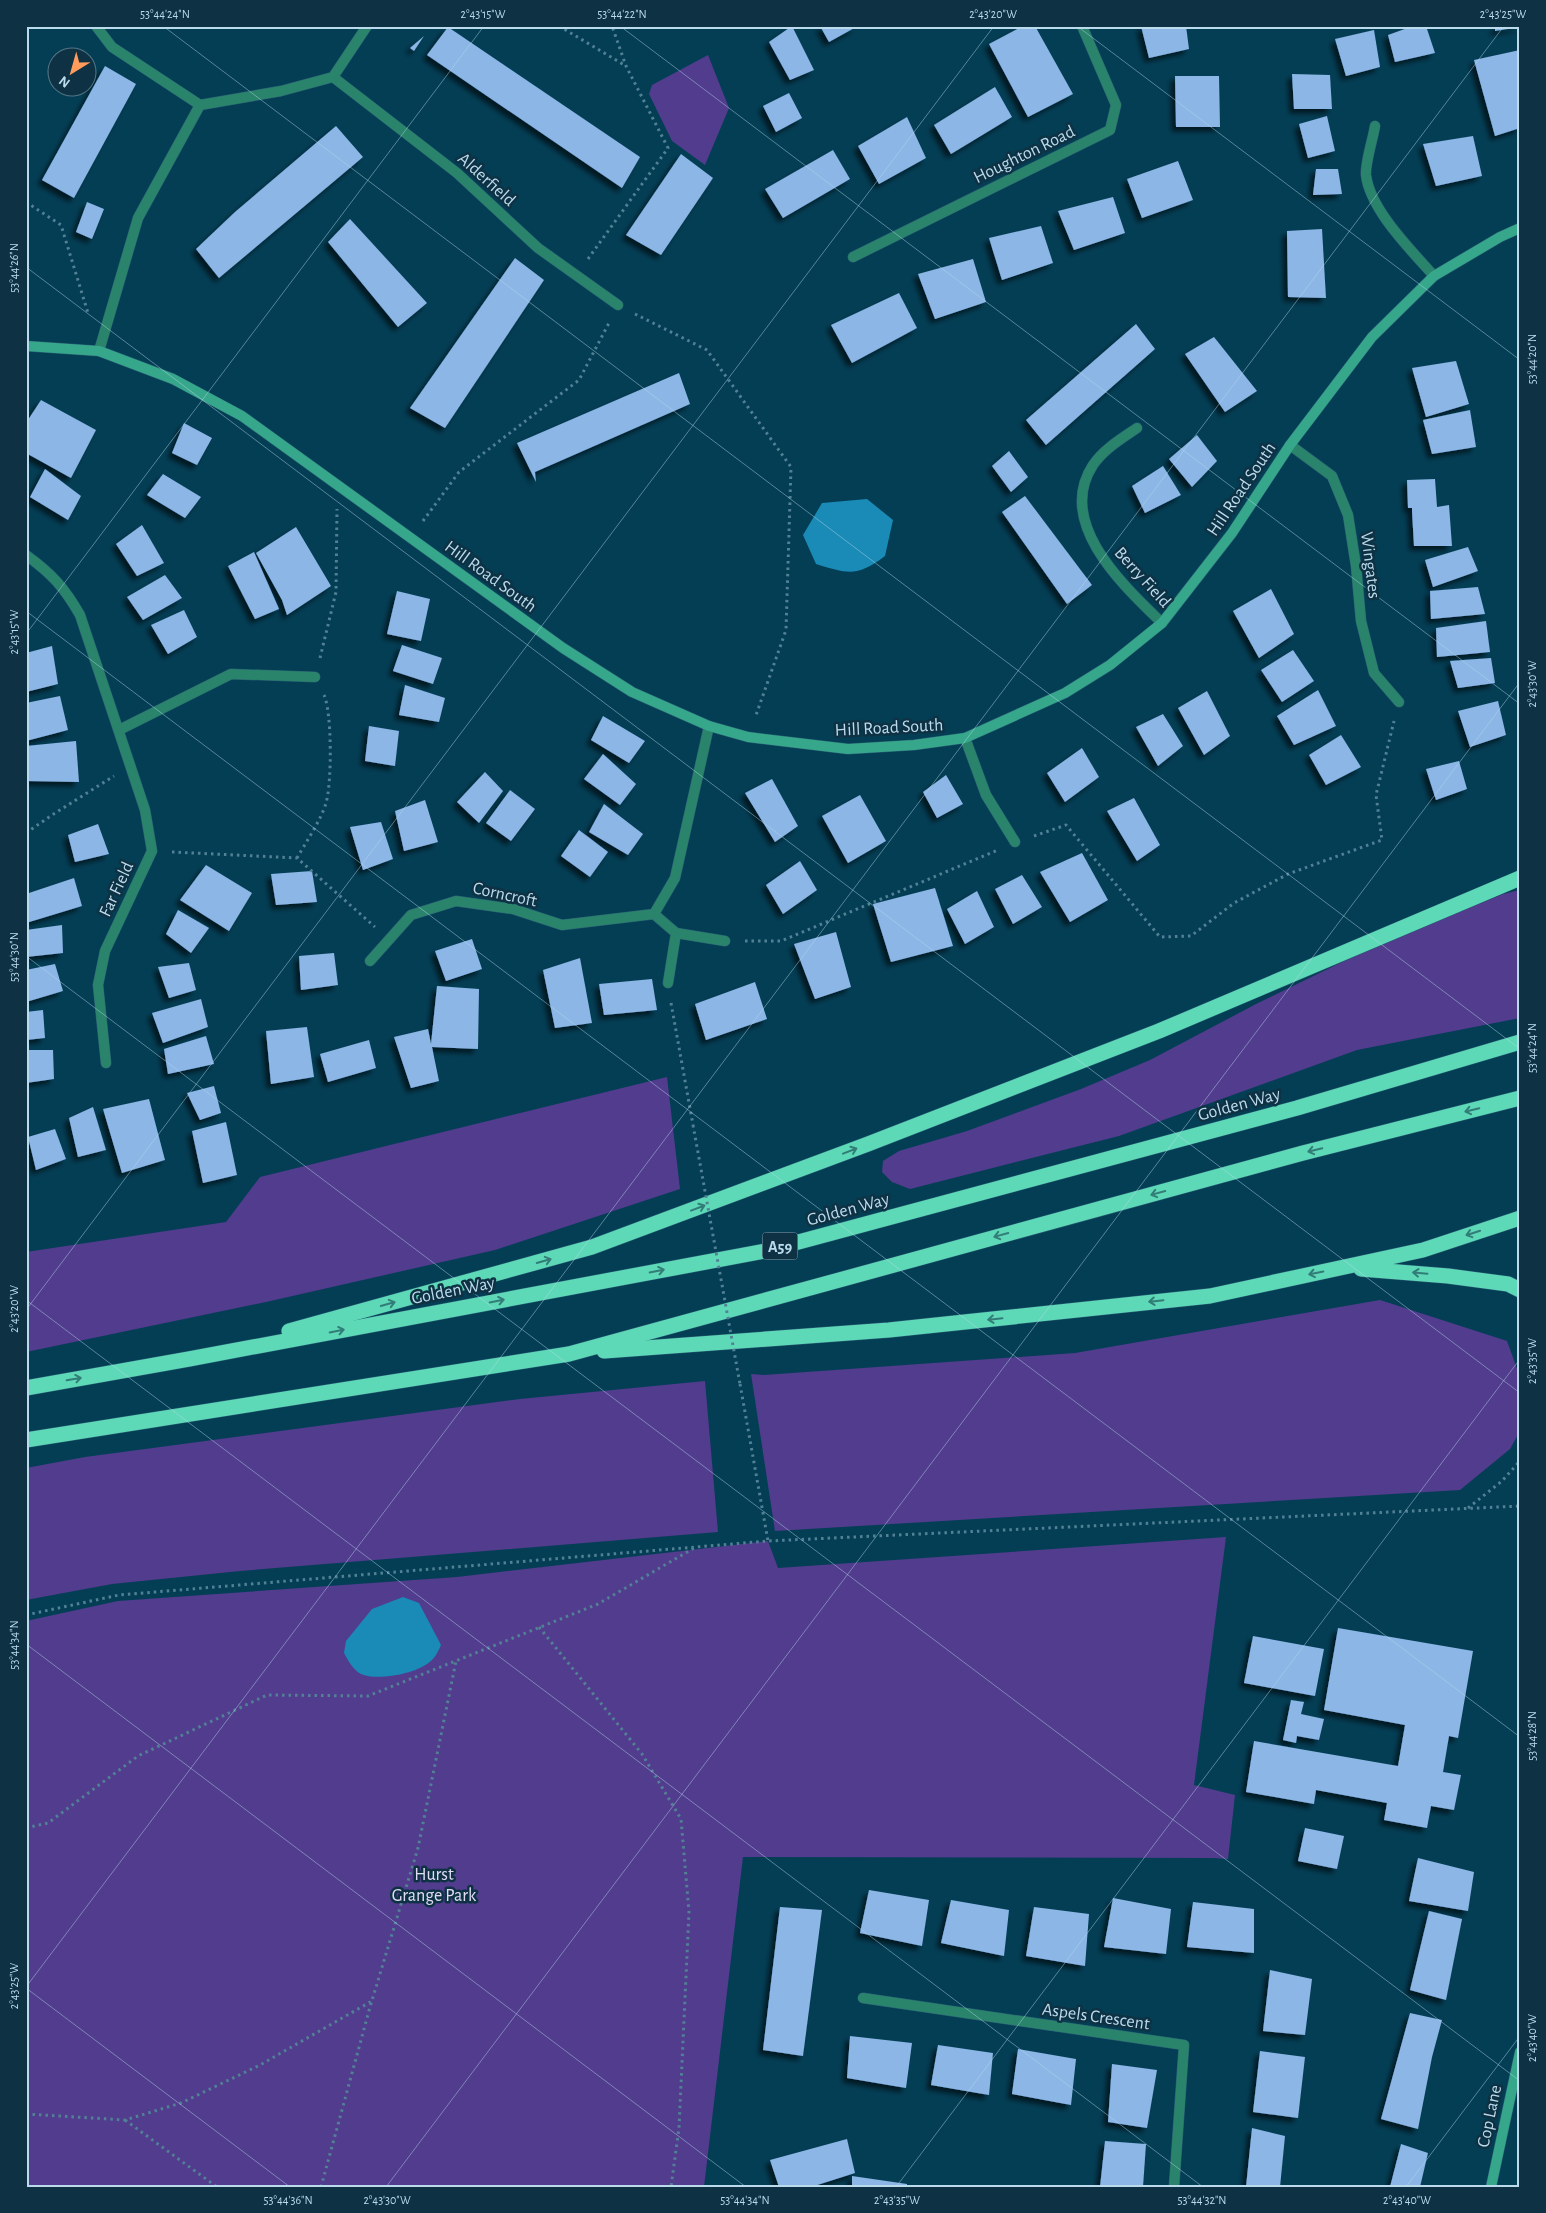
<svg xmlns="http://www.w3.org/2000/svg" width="1546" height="2213" font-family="'Alegreya Sans',sans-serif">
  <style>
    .green { fill: #513c8e }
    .water { fill: #1a8ab7 }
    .building { fill: #8bb6e6; filter: url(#shadow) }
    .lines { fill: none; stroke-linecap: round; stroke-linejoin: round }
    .street-casing { stroke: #295d73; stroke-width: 11 }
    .secondary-casing { stroke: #295d73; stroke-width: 11 }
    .highway-casing { stroke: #295d73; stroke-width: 16 }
    .path { stroke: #528196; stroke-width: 3; stroke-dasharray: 2.5 4; stroke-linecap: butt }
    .street { stroke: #2a836b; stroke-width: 10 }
    .secondary { stroke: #36a78a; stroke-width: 10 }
    .highway { stroke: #5ed9b7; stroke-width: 15 }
    .path-bridge { stroke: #528196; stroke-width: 3; stroke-dasharray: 2.5 4; stroke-linecap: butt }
    .oneway { stroke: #327d77 }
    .ticks { fill: none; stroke: #bbdbed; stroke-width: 1; stroke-opacity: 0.45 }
    .labels { text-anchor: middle; stroke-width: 5; stroke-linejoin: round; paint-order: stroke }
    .shield { fill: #0e3243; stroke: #87a8ba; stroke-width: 1 }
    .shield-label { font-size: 16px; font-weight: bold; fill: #bbdbed }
    .street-label { font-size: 18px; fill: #bbdbed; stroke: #0e3243 }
    .park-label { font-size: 18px; fill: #e0dcf6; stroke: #0e3243 }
    .neatline { fill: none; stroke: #bbdbed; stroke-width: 2 }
    .ticks-label { font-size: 12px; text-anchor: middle; fill: #bbdbed }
  </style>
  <defs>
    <filter id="shadow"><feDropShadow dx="-4.5" dy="4.5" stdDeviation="2.5" flood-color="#0009"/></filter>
  </defs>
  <rect width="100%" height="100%" fill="#043e55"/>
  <g class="green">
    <polygon points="708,55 729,108 705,165 672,141 649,94 652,85"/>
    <polygon points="1520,890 1520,1018 1357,1050 1119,1136 910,1189 892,1182 882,1172 883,1161 899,1151 967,1131 1081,1089 1150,1060 1256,1004 1381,943 1503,894"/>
    <polygon points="667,1077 680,1189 495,1250 266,1302 26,1352 26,1252 226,1222 260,1177"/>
    <polygon points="1380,1300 1507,1341 1520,1377 1520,1431 1510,1449 1460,1490 775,1531 751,1374 764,1375 1075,1353"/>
    <polygon points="705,1381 718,1532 240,1571 112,1584 26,1600 26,1468 85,1457 520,1399"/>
    <polygon points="1226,1537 1194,1785 1235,1795 1228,1859 1213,1858 743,1857 704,2187 26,2187 26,1621 118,1601 457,1577 768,1541 778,1568"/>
  </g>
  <g class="water">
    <path d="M 867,499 L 893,520 L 885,556 C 857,577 849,574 816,564 L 803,535 L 822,503 Z"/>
    <path d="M 403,1597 L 419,1603 L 441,1645 C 438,1652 434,1660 427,1664 C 413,1674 377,1681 361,1674 C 353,1670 348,1660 344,1653 L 346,1641 L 372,1609 Z"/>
  </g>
  <g class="building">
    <polygon points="792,26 814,70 790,80 769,42"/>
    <polygon points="820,26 858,26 829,42"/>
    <polygon points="1023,26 1035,26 1073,94 1028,117 989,44"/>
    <polygon points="1141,26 1186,26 1189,49 1149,58"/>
    <polygon points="1413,26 1426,26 1435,53 1395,62 1388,35"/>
    <polygon points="1495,26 1519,26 1520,27 1495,31"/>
    <polygon points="448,27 640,157 622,188 427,55"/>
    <polygon points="1374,30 1380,67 1346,76 1335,39"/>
    <polygon points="424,36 414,51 410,48"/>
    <polygon points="1520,50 1520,128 1495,136 1474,60"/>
    <polygon points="105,66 136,84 74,198 42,180"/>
    <polygon points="1292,74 1330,75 1332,109 1294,109"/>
    <polygon points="1175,76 1219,76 1220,127 1176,127"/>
    <polygon points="995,87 1012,117 951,154 934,125"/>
    <polygon points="789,93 802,118 776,132 763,106"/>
    <polygon points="1327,116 1335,151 1308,158 1299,124"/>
    <polygon points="907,117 926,158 879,184 858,146"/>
    <polygon points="336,126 363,157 219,278 196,249 235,212"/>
    <polygon points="1473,136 1482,176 1436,186 1423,144"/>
    <polygon points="833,150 850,179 783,218 765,189"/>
    <polygon points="681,154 713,178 661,255 626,235"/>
    <polygon points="1178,161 1193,200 1142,218 1127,179"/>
    <polygon points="1316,169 1338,169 1342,194 1313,195"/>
    <polygon points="1113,197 1125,233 1074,250 1058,211"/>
    <polygon points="87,202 104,209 92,239 76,232"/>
    <polygon points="350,219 427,303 398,327 328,242"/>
    <polygon points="1041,226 1053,263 1002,280 989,238"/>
    <polygon points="1322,229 1326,298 1288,297 1287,231"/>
    <polygon points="515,258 544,280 445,428 410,408"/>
    <polygon points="973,259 986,302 935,319 918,274"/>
    <polygon points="899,293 917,328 852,363 831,325"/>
    <polygon points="1136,324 1155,349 1046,445 1026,420"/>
    <polygon points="1214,337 1257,391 1225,412 1185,354"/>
    <polygon points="1456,361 1469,404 1426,417 1412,368"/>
    <polygon points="679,373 690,404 535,472 536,482 517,443"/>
    <polygon points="41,400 96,430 71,478 26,453 26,423"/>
    <polygon points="1470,410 1476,447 1432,454 1423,420"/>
    <polygon points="184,423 212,438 197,465 172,453"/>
    <polygon points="1197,435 1217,461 1192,487 1169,459"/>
    <polygon points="1009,451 1028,477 1011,492 992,466"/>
    <polygon points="1163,466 1181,495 1145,513 1132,486"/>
    <polygon points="45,469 81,496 68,520 30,497"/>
    <polygon points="163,474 201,497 185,518 147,495"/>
    <polygon points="1435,479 1437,507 1449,505 1452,546 1414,546 1412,511 1412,508 1408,508 1407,480"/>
    <polygon points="1025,496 1092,585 1067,604 1002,512"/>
    <polygon points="142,525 164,563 137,576 116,544"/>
    <polygon points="296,527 331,586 287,615 282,600 256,553"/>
    <polygon points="1468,547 1478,571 1433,587 1425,560"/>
    <polygon points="254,552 279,609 255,619 228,566"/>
    <polygon points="165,575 182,598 143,620 127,597"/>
    <polygon points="1478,587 1485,614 1431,619 1430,591"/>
    <polygon points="1271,589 1294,634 1259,658 1233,611"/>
    <polygon points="397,591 430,599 421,641 387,634"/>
    <polygon points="184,610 197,637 168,654 151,625"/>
    <polygon points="1486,621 1490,652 1437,657 1436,628"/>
    <polygon points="402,645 442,658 433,684 393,671"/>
    <polygon points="52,646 58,684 26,692 26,653"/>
    <polygon points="1293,650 1314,681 1282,702 1261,670"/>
    <polygon points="1491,658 1495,683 1458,688 1450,661"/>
    <polygon points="405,685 445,698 439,722 399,715"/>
    <polygon points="1318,690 1336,726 1294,745 1277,716"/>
    <polygon points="1207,691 1230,736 1204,755 1178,708"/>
    <polygon points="60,696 68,730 26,741 26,703"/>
    <polygon points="1498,701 1506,735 1470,747 1458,711"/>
    <polygon points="1163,714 1183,746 1158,766 1136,727"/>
    <polygon points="603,716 645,741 629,763 591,740"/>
    <polygon points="369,726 399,731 395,766 365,761"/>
    <polygon points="1341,735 1361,767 1326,785 1309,755"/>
    <polygon points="76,741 79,782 26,781 26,746"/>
    <polygon points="1082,748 1099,777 1065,802 1047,773"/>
    <polygon points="603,754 636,784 620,805 584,779"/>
    <polygon points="1459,761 1467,789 1436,800 1426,769"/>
    <polygon points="485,772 503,791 479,823 457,802"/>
    <polygon points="946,775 963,804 937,818 923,792"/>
    <polygon points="772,779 798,826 775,842 745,793"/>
    <polygon points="510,790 535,809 511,841 486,823"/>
    <polygon points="860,795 886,841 848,863 822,816"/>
    <polygon points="1134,798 1160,845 1137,861 1107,811"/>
    <polygon points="425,800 438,842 404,851 395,811"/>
    <polygon points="604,804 643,834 628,855 589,832"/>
    <polygon points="381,822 393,859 363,870 350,827"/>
    <polygon points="98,824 109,854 75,862 68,835"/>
    <polygon points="579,830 608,852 590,877 561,856"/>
    <polygon points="1082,853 1108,900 1070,922 1040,872"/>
    <polygon points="800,861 817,890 783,914 766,885"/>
    <polygon points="206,865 252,893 229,931 180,900"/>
    <polygon points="312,871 317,902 276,905 271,874"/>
    <polygon points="1022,875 1042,907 1013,924 995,889"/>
    <polygon points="74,878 82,906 26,923 26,894"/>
    <polygon points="935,888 953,946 891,962 873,904"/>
    <polygon points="977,891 994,927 965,944 947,909"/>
    <polygon points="178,910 209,928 191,953 166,934"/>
    <polygon points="62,925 63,953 26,957 26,930"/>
    <polygon points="836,932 851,987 815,999 794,944"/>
    <polygon points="472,939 482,969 446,981 435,951"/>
    <polygon points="334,953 338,985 301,990 299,956"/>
    <polygon points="580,958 592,1023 555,1028 543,970"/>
    <polygon points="189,963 196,990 169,998 158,967"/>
    <polygon points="55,964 63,991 26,1002 26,970"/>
    <polygon points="652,979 657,1010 604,1015 599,984"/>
    <polygon points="755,982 767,1019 706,1040 695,1004"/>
    <polygon points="437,986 479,989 478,1049 432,1047 439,1081 411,1088 394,1037 428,1029 431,1044"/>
    <polygon points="201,999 208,1027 163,1043 152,1013"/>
    <polygon points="43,1010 45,1038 26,1040 26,1012"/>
    <polygon points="307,1027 314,1077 271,1084 266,1031"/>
    <polygon points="206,1036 214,1064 168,1074 164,1049"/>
    <polygon points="369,1040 376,1068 328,1082 320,1054"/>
    <polygon points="26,1050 53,1050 54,1079 26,1083"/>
    <polygon points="214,1086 221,1113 200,1120 187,1093"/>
    <polygon points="149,1099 165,1160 122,1173 103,1109"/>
    <polygon points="93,1107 106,1150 78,1157 69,1118"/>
    <polygon points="226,1122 237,1175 203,1183 192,1131"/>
    <polygon points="55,1129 66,1159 36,1170 28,1137"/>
    <polygon points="1338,1628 1473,1651 1458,1738 1449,1736 1443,1772 1461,1775 1454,1810 1431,1806 1427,1828 1384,1820 1387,1803 1316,1790 1314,1804 1246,1792 1254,1741 1398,1766 1405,1725 1324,1710"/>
    <polygon points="1253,1636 1324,1649 1315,1696 1244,1683"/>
    <polygon points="1291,1700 1304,1702 1301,1714 1324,1719 1319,1740 1297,1736 1296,1743 1283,1740"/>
    <polygon points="1305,1828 1344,1836 1337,1869 1298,1861"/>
    <polygon points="1418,1858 1474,1872 1468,1911 1409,1901"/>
    <polygon points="869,1890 929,1900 922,1946 860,1933"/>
    <polygon points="1113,1898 1171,1909 1166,1954 1104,1947"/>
    <polygon points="951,1900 1009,1910 1004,1956 941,1943"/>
    <polygon points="1193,1902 1254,1909 1254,1953 1187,1947"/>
    <polygon points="780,1907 822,1910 803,2056 763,2050"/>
    <polygon points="1034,1907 1089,1914 1085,1966 1026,1956"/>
    <polygon points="1429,1911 1462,1919 1446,2000 1410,1990"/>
    <polygon points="1270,1970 1312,1979 1305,2035 1263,2031"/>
    <polygon points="1410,2013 1442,2020 1432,2057 1418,2129 1381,2119"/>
    <polygon points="850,2036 912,2043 906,2088 847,2078"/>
    <polygon points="938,2045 993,2053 989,2095 931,2085"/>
    <polygon points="1018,2049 1076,2059 1071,2105 1012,2094"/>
    <polygon points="1260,2051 1305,2057 1298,2118 1253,2112"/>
    <polygon points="1112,2064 1157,2070 1147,2128 1108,2122"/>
    <polygon points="1252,2128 1285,2136 1280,2187 1246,2187"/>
    <polygon points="847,2139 855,2173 811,2187 779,2187 770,2160"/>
    <polygon points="1105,2141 1146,2144 1143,2187 1100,2187"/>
    <polygon points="1401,2144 1428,2153 1420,2187 1390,2187"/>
    <polygon points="852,2176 907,2184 907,2187 852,2187"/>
  </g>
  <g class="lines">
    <defs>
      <g id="street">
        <polyline points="96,26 112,47 200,105"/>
        <polyline points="333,77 457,173 538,248 618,305"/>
        <path d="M 1375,126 C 1373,139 1365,163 1366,175 C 1370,210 1412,251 1434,276"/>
        <polyline points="853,257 1110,130 1116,105 1082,26"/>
        <polyline points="99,351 138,218 200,105 281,91 333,77 367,26"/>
        <path d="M 1137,428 C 1121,439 1104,449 1093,465 C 1055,523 1124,586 1162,623"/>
        <polyline points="1290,445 1332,476 1348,515 1356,566 1361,621 1374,673 1399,702"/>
        <path d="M 26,555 C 52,574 64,587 80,615 L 145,810 L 152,851 L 105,951 L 98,985 L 106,1063"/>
        <polyline points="119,730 231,674 315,677"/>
        <polyline points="965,738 986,795 1015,842"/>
        <polyline points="654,914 676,933 668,983"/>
        <polyline points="676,933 725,941"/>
        <polyline points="370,961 411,915 456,901 513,909 562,925 654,914 675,878 709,726"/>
        <polyline points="863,1998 1184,2045 1174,2187"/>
      </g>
      <g id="secondary">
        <polyline points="26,346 99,351 173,379 242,416 563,648 632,692 709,726 748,737 848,749 914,745 965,738 1065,693 1110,665 1162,623 1232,533 1290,445 1372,337 1434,276 1500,237 1520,228"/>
        <polyline points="1491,2187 1520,2052"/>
      </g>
      <g id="highway">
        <polyline points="1361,1269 1448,1276 1508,1284 1520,1290"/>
        <polyline points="289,1331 592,1247 868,1144 1159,1031 1520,878"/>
        <polyline points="604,1351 889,1330 1210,1296 1423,1250 1520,1218"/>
        <polyline points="26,1388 189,1359 765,1251 1297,1108 1520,1042"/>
        <polyline points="26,1440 569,1354 1303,1153 1520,1098"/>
      </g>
    </defs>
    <use href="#street" class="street-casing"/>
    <use href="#secondary" class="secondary-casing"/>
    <use href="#highway" class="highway-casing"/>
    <g class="path">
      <polyline points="559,26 626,66"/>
      <polyline points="26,202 61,225 88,313"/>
      <polyline points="588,259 668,148 626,66 612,26"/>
      <polyline points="635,314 707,350 791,467 786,630 755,718"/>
      <polyline points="423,521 459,472 579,380 609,323"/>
      <polyline points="320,658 336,592 337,509"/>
      <polyline points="26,833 52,815 114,776"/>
      <polyline points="1034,836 1066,825 1160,937 1191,936 1234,903 1288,874 1382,840 1376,795 1394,721"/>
      <polyline points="172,852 297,858 375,927"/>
      <path d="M 297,858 C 306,842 321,820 326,803 C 332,783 332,712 324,695"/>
      <polyline points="745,941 781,941 998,850"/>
      <polyline points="671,1003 693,1125"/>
      <polyline points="740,1384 768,1541"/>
      <polyline points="1468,1508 1502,1481 1520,1461"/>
      <polyline points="26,1615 119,1595 768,1541 1520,1506"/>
      <polyline points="539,1627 642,1754 681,1819 689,1912 679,2128 671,2187"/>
      <polyline points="26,1828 48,1823 138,1756 267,1695 368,1696 598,1604 694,1548"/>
      <polyline points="26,2114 125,2120 181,2103 260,2065 372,2001"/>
      <polyline points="125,2120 217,2187"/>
      <polyline points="321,2187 370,2007 418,1848 456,1661"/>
    </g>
    <use href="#street" class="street"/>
    <use href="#secondary" class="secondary"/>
    <use href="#highway" class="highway"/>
    <polyline class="path-bridge" points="693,1125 740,1384"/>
  </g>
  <defs><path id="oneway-shaft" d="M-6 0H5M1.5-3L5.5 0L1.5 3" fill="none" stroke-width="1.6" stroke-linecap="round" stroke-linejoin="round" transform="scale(1.25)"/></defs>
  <g class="oneway">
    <use href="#oneway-shaft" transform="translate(1472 1110) rotate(166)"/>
    <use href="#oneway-shaft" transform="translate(1315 1150) rotate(166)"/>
    <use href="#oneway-shaft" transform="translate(850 1151) rotate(-21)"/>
    <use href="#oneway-shaft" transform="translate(1158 1193) rotate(165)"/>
    <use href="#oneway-shaft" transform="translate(698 1208) rotate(-21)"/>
    <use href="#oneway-shaft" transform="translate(1473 1233) rotate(162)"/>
    <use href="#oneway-shaft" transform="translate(1001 1235) rotate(165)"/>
    <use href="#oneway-shaft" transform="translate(544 1261) rotate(-16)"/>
    <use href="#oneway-shaft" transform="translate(657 1271) rotate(-11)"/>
    <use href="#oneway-shaft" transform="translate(1316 1273) rotate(168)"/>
    <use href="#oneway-shaft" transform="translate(1420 1273) rotate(-175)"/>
    <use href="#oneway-shaft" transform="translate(497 1301) rotate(-11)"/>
    <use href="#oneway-shaft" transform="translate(1156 1301) rotate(174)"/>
    <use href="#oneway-shaft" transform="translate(388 1304) rotate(-16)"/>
    <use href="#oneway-shaft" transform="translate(995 1319) rotate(174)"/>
    <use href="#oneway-shaft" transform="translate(337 1331) rotate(-11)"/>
    <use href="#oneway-shaft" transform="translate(74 1379) rotate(-10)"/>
  </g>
  <path class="ticks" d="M 163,26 L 1520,1049M 620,26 L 1520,704M 1077,26 L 1520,360M 26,267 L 1520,1393M 26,611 L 1520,1737M 26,634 L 484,26M 26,956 L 1520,2081M 26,1300 L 1203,2187M 26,1310 L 994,26M 26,1644 L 746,2187M 26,1987 L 1504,26M 26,1988 L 290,2187M 386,2187 L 1520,682M 896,2187 L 1520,1359M 1406,2187 L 1520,2036"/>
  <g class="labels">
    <rect class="shield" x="762.5" y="1232.5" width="35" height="27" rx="4"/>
    <g class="shield-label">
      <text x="780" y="1252">A59</text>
    </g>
    <g class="street-label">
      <text transform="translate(1024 154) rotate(-26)" y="6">Houghton Road</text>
      <text transform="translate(487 179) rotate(42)" y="6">Alderfield</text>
      <text transform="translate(1241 489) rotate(-56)" y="6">Hill Road South</text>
      <text transform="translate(1371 565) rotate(83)" y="6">Wingates</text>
      <text transform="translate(491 576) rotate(36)" y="6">Hill Road South</text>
      <text transform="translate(1143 577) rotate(48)" y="6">Berry Field</text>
      <text transform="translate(889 727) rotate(-3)" y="6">Hill Road South</text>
      <text transform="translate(116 889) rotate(-65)" y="6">Far Field</text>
      <text transform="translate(505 894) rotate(12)" y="6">Corncroft</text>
      <text transform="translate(1239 1104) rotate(-15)" y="6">Golden Way</text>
      <text transform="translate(848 1209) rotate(-15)" y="6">Golden Way</text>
      <text transform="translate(453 1290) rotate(-11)" y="6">Golden Way</text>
      <text transform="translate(1096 2016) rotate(8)" y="6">Aspels Crescent</text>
      <text transform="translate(1489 2116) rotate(-78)" y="6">Cop Lane</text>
    </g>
    <g class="park-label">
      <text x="434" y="1880">Hurst<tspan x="434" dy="21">Grange Park</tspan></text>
    </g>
  </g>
  <rect width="1546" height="2213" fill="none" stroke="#0e3243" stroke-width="55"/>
  <g transform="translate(72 72) rotate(217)"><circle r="24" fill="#0e3243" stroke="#537687"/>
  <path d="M0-4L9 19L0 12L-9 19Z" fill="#ff9b5b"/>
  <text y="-8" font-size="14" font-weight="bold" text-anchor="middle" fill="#bbdbed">N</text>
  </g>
  <rect x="28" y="28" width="1490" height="2158" class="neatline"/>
  <g class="ticks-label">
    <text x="165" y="18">53°44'24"N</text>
    <text x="483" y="18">2°43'15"W</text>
    <text x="622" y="18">53°44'22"N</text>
    <text x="993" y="18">2°43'20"W</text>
    <text x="1503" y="18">2°43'25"W</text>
    <text transform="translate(14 268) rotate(-90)" y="4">53°44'26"N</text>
    <text transform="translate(1532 359) rotate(-90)" y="4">53°44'20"N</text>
    <text transform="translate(14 632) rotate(-90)" y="4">2°43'15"W</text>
    <text transform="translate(1532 684) rotate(-90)" y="4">2°43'30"W</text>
    <text transform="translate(14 957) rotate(-90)" y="4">53°44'30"N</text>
    <text transform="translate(1532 1048) rotate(-90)" y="4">53°44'24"N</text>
    <text transform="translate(14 1309) rotate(-90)" y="4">2°43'20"W</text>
    <text transform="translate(1532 1361) rotate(-90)" y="4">2°43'35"W</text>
    <text transform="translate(14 1645) rotate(-90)" y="4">53°44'34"N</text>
    <text transform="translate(1532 1736) rotate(-90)" y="4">53°44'28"N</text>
    <text transform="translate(14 1986) rotate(-90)" y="4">2°43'25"W</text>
    <text transform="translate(1532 2038) rotate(-90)" y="4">2°43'40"W</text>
    <text x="288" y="2204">53°44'36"N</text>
    <text x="387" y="2204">2°43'30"W</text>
    <text x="745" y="2204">53°44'34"N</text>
    <text x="897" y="2204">2°43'35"W</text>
    <text x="1202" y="2204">53°44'32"N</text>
    <text x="1407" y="2204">2°43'40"W</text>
  </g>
</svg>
